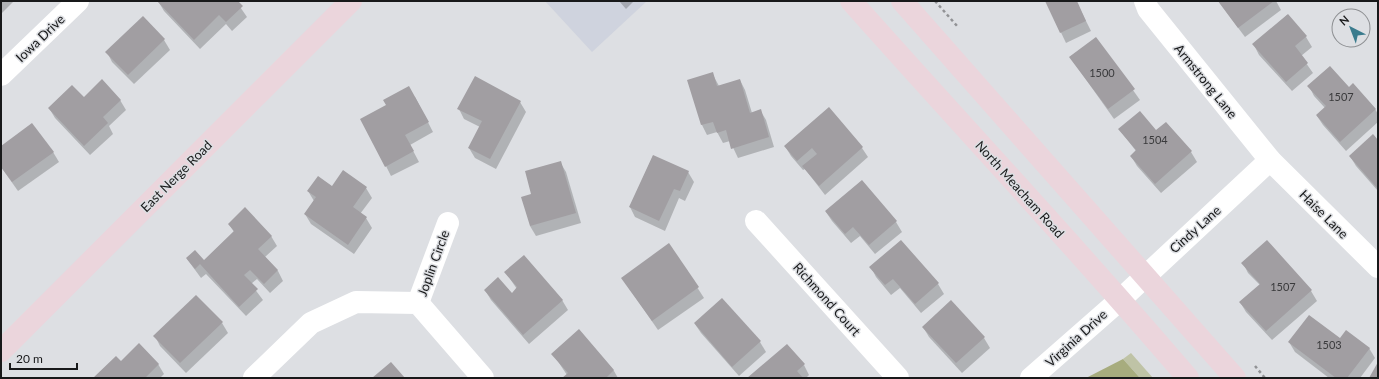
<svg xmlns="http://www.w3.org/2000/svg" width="1379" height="379" font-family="Lato,sans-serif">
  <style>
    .built { fill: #cfd3de }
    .green { fill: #bfc3a6 }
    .forest { fill: #a7ac7e }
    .shadow { fill: #0003 }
    .building { fill: #a19ea2 }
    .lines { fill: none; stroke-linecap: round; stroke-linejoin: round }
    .path { stroke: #919295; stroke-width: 2.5; stroke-dasharray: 3 3; stroke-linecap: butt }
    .street { stroke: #fff; stroke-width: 22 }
    .secondary { stroke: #ebd5dc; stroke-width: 22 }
    .labels { text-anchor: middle; stroke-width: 3; stroke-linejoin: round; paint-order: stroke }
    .number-label { font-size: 11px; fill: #3a3a3c }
    .street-label { font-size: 13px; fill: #18191a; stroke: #dddfe3 }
  </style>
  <rect width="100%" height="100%" fill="#dddfe3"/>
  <polygon class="built" points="545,1 647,1 592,52"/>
  <polygon class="green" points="1131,353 1153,378 1140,378 1123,359"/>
  <polygon class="forest" points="1123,359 1140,378 1086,378"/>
  <g class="shadow">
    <polygon points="1,1 14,1 1,14"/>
    <polygon points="158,1 236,1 247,17 232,31 226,24 200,49 164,11"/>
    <polygon points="619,1 634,1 626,9"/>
    <polygon points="1046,1 1076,1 1091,31 1066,43"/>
    <polygon points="1218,1 1276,1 1281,10 1245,37"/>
    <polygon points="1287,15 1306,37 1312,47 1301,56 1313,73 1292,91 1259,55 1254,45"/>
    <polygon points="143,17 164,40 170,50 134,84 112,62 107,52"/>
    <polygon points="1096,38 1140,100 1114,119 1070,57"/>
    <polygon points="712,73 719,86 740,80 745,90 752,113 760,110 766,120 774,147 738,158 730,141 723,143 717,132 707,135 702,125 688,81"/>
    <polygon points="1309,86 1349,88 1375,109 1378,114 1378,122 1346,151 1323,125 1317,116 1325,108 1314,96"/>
    <polygon points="415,97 433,132 410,145 419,162 391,176 386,166"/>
    <polygon points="84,98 120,100 126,110 109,126 113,134 90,155 55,118 49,108"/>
    <polygon points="520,102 526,112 496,169 475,158 469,148 480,127 464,119 459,109"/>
    <polygon points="1166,123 1191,152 1197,162 1161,193 1137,166 1131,156 1136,151 1119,129 1156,131"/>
    <polygon points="1378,141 1378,191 1356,166 1350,156"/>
    <polygon points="785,146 862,148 868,157 825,195 805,169 803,170 791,156"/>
    <polygon points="1,147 53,152 59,162 18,191 1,167"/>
    <polygon points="653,156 688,172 694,182 685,201 679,198 665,231 635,217 630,207"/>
    <polygon points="560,162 566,172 581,223 536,236 530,226 533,195"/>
    <polygon points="862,181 896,222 902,232 875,254 860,236 851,243 832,221 826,212"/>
    <polygon points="332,187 366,188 372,198 360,214 366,218 372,228 354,254 311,224 305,214 314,201 308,191"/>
    <polygon points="229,224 271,236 277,246 265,257 278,271 283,281 270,293 257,279 251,284 263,300 246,316 206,274 201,278 187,259 204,261 234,232"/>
    <polygon points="901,241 938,284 944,294 921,313 900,288 891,295 876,277 871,267"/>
    <polygon points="1267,241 1311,291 1317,301 1272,340 1246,312 1240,302 1260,285 1248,273 1243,263"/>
    <polygon points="506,273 562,300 568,310 529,344 491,300 485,290 512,294 517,289"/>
    <polygon points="688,273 704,298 658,330 622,278"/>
    <polygon points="951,302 984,338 990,348 962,373 929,337 923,327"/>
    <polygon points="222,323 228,333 186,373 160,346 155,336"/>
    <polygon points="695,324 760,342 766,352 739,376 701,333"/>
    <polygon points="579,331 614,371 618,378 564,378 567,375 553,354"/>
    <polygon points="1289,342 1369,348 1375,358 1360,378 1329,378 1295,352"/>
    <polygon points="121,362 158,364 164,374 160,378 95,378"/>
    <polygon points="804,365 809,375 806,378 749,378"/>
  </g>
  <g class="building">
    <polygon points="157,1 238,1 243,6 226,22 219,15 194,40"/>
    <polygon points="1045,1 1077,1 1086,21 1060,33"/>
    <polygon points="1218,1 1274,1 1238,28"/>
    <polygon points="1288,14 1307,36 1295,46 1308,63 1286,82 1252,44"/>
    <polygon points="143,16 165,39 128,75 105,52"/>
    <polygon points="1096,37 1135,89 1108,109 1069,57"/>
    <polygon points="1330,66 1349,87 1353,83 1376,109 1340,142 1316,115 1326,106 1307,86"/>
    <polygon points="713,72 717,86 740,79 750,113 761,109 769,137 731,149 726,130 717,133 713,122 701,125 687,80"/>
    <polygon points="475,76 521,101 490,159 468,148 482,121 457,109"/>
    <polygon points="102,79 121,100 103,117 108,123 84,146 48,108 72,85 84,97"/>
    <polygon points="409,86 429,122 405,135 414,151 385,167 360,119 386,105 383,100"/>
    <polygon points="829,107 863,147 819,186 802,166 817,154 812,148 797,161 784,146"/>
    <polygon points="1140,111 1156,130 1166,122 1192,151 1155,184 1130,156 1136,150 1118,129"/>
    <polygon points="32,123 54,152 12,182 1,167 1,146"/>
    <polygon points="1373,134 1378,140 1378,189 1349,156"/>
    <polygon points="653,155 689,171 680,191 674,189 659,221 629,207"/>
    <polygon points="561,161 576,213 530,226 521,197 531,194 525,171"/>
    <polygon points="343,170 367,187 353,207 367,217 348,245 304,214 316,197 307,191 318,176 332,186"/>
    <polygon points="862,180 897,221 869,245 853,227 845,234 825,211"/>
    <polygon points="245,207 272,236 258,249 278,270 264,284 250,270 244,275 258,289 239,307 200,264 195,269 186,258 195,250 204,260 234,231 228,224"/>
    <polygon points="901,240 939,283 915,304 893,279 885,285 869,267"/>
    <polygon points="1267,240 1312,290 1266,331 1239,302 1260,284 1241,263"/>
    <polygon points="669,243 699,287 652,321 621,278"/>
    <polygon points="524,255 563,300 523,335 484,290 498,277 512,293 517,287 504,272"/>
    <polygon points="196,295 223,322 180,363 153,336"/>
    <polygon points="722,298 761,341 732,367 694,323"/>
    <polygon points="951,300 985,337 956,363 922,327"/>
    <polygon points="1309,315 1340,338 1346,330 1370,348 1347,378 1336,378 1288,342"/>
    <polygon points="579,329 614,370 606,378 562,378 568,373 551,354"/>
    <polygon points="139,343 159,364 145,378 93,378 116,356 121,361"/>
    <polygon points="787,344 805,364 797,371 803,378 747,378"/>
    <polygon points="391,362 405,378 372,378"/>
    <polygon points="1378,362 1378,378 1369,378"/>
  </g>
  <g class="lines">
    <g class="path">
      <polyline points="935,1 958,27"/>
      <polyline points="1255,366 1265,378"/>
    </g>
    <g class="street">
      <polyline points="1145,1 1148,9 1270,160 1378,267"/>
      <polyline points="1,75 78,1"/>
      <polyline points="756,221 898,378"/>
      <polyline points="418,303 448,223"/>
      <polyline points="254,378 311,323 356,302 418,303 483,378"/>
      <polyline points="1031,378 1121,299 1270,160"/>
    </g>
    <g class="secondary">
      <path d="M 851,1 C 963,127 1079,250 1188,378"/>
      <polyline points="902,1 1235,378"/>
      <polyline points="1,351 351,1"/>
    </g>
  </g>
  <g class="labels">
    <g class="number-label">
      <text x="1102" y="77">1500</text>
      <text x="1341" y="101">1507</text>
      <text x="1155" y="144">1504</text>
      <text x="1283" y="291">1507</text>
      <text x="1329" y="349">1503</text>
    </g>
    <g class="street-label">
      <text transform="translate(40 38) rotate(-44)" y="5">Iowa Drive</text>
      <text transform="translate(1206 81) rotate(51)" y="5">Armstrong Lane</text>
      <text transform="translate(176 176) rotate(-45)" y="5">East Nerge Road</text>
      <text transform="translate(1020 189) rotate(48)" y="5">North Meacham Road</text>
      <text transform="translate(1324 214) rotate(45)" y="5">Haise Lane</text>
      <text transform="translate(1195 229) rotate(-42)" y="5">Cindy Lane</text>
      <text transform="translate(433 263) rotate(-70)" y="5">Joplin Circle</text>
      <text transform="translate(827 299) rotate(48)" y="5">Richmond Court</text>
      <text transform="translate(1076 338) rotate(-42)" y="5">Virginia Drive</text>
    </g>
  </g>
  <rect width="1379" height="379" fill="none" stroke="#18191a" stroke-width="4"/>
  <g transform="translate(1351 28) rotate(318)"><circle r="19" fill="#dddfe3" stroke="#8e9093"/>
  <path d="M0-3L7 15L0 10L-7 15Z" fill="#3a7b8d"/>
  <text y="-6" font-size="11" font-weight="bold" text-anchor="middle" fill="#18191a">N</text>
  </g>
  <path d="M10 363v6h67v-6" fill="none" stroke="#18191a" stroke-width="2"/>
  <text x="16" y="363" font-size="12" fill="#18191a" stroke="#dddfe3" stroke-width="3" paint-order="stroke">20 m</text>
</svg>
